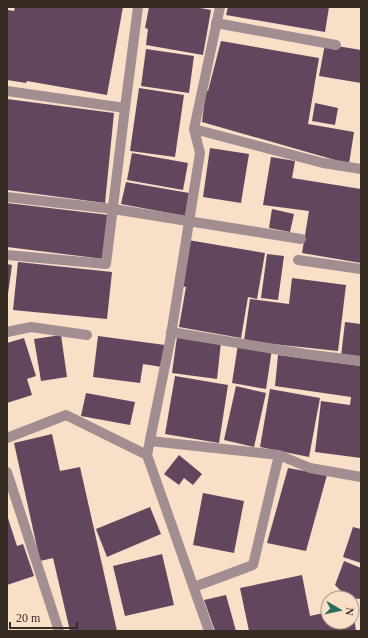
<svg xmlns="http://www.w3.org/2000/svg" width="368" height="638" font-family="Georgia,serif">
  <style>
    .building { fill: #62465e }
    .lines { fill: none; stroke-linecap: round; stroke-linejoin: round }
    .minor { stroke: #a28e91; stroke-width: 10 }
  </style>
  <rect width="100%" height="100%" fill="#fadfc8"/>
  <g class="building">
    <polygon points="15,7 123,7 107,95 27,81 26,83 7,80 7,18 8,10 14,11"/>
    <polygon points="149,7 195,7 211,10 203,55 146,45 148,29 145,28"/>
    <polygon points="228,7 329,7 325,32 226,15"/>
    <polygon points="221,41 319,58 308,124 354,132 349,164 202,122 206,90 208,91"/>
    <polygon points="325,44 361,50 361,83 319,76"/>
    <polygon points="146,49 194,56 189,93 141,86"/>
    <polygon points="139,88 184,95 175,157 130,151"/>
    <polygon points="7,99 114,113 105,203 7,190"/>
    <polygon points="315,103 338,108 335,125 312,121"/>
    <polygon points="210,148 249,154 241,203 203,197"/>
    <polygon points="132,153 188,163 183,190 127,180"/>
    <polygon points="271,157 295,161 292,178 361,189 361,263 302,253 309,211 263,205"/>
    <polygon points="126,182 189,193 185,216 121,204"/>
    <polygon points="7,203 109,215 104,259 7,247"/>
    <polygon points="272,209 294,214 290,232 269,228"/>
    <polygon points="182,239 265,253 257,299 248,297 241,338 179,327 186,287 175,285"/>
    <polygon points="267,254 284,256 278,300 261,298"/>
    <polygon points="18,262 112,272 107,319 13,310"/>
    <polygon points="7,264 12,265 8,294 7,294"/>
    <polygon points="292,278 346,285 338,351 244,341 250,299 289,304"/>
    <polygon points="345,322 361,324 361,359 341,357"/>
    <polygon points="61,335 67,377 41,381 34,339"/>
    <polygon points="98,336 165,345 162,367 143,364 140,383 93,377"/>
    <polygon points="177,337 221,342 217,379 172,373"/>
    <polygon points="24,338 36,376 27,379 32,395 7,403 7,343"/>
    <polygon points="238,344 272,349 266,389 232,383"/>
    <polygon points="278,355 361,366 361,458 315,452 321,401 350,405 351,397 275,386"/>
    <polygon points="175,376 228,385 219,443 165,434"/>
    <polygon points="236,386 266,393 254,447 224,440"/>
    <polygon points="270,389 320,398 309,457 260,447"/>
    <polygon points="86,393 135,402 130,425 81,416"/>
    <polygon points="52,434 60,471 80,467 117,631 70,631 53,558 40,561 14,443"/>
    <polygon points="179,455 202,474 193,485 184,478 179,485 164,474"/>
    <polygon points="288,468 327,475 306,551 267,543"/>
    <polygon points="203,493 244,501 234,553 193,545"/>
    <polygon points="150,507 161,534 107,557 96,529"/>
    <polygon points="7,515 17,546 23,544 34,576 7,585"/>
    <polygon points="353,527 361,529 361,563 343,557"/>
    <polygon points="162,554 174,605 125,616 113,566"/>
    <polygon points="344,561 361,568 361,599 348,598 335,585"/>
    <polygon points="302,575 310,616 328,612 328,622 352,622 353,608 356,631 249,631 240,588"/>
    <polygon points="226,595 236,631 215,631 204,600"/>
  </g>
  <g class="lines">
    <g class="minor">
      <polyline points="216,23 336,45"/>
      <polyline points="7,91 125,108 138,7"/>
      <polyline points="194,129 323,163 361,169"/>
      <polyline points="7,197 113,209 301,239"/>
      <polyline points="7,255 106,264 125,108"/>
      <polyline points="298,260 361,269"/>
      <polyline points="7,332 31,327 87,335"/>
      <polyline points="171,332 305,354 361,361"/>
      <polyline points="7,438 66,415 147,455 209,631"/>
      <polyline points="150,441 279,455 310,468 361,477"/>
      <polyline points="147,455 170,341 200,153 194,129 220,7"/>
      <polyline points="7,472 59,631"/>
      <polyline points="194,587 253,565 279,455"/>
    </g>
  </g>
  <rect width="368" height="638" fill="none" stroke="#372c24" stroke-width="16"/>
  <g transform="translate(340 610) rotate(99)"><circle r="19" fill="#fadfc8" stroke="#ac9786"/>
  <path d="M0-3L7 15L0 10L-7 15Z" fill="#2a6d5e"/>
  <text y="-6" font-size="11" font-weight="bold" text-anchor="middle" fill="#372c24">N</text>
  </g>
  <path d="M10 622v6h67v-6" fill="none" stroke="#372c24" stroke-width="2"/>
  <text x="16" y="622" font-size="12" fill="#372c24" stroke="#fadfc8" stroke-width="3" paint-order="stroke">20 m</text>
</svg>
